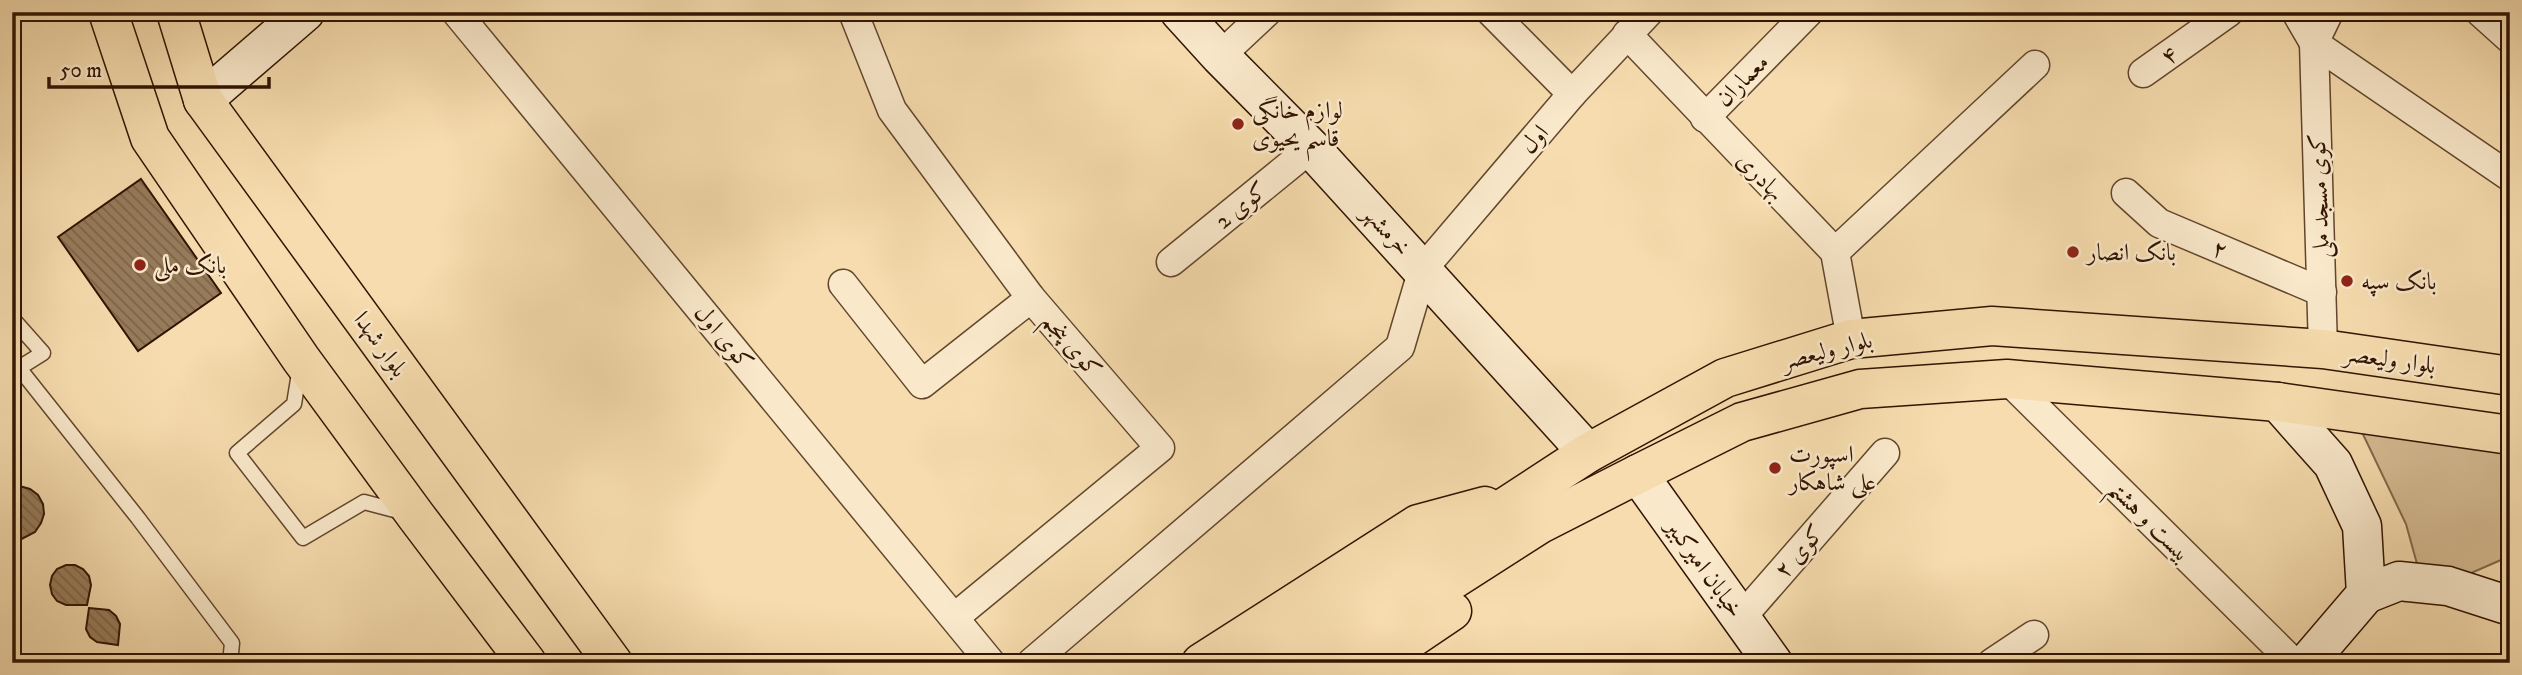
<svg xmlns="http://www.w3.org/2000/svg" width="2522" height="675" font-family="'IM FELL DW Pica',Amiri,serif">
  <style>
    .park { fill: #d5ba91; stroke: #83674a; stroke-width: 2 }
    .building { fill: url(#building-back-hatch); stroke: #311402; stroke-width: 2 }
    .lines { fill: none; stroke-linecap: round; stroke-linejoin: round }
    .lane-casing { stroke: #62462d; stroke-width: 17 }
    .street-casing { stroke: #62462d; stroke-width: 31 }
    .secondary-casing { stroke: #311402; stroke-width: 41 }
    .primary-casing { stroke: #311402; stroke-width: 41 }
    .lane { stroke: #f9e8ca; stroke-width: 14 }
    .street { stroke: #f9e8ca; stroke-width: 28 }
    .secondary { stroke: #f9e8ca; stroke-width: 38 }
    .primary { stroke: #f6dcae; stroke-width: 38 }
    .poi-dot { fill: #8f2418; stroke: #f9e8ca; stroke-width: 2.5 }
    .labels { text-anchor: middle; stroke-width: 5; stroke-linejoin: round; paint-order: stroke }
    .street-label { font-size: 24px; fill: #311402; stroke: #f9e8ca }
    .poi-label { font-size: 24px; fill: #311402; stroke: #f9e8ca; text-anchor: start }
  </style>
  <defs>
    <pattern id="building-back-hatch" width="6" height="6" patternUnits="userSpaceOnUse" patternTransform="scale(1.75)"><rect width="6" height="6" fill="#977c5b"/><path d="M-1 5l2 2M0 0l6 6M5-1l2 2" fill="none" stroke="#7c6449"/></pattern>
  </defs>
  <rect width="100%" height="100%" fill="#f6dcae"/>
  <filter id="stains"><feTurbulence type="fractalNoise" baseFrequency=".00286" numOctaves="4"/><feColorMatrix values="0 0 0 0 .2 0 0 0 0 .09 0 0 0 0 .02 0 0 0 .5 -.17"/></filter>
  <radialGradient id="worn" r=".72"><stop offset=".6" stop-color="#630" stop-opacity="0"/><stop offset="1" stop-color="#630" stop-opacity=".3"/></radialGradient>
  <polygon class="park" points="2359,426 2510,449 2510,556 2469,574 2419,571 2406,524"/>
  <g class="building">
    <polygon points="141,179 221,293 138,351 58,237"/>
    <polygon points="12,484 30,489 38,495 43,504 44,514 41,523 35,532 12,544"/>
    <polygon points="66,565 75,565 83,569 89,576 91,585 87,605 66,605 57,601 52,594 50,585 52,576 57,569"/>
    <polygon points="89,608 109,610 116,616 120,624 118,645 97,642 90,637 86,629"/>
  </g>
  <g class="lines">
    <defs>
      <g id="lane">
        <polyline points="12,318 43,353 19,368 12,369"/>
        <polyline points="300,367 294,404 237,453 303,538 364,502 402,512"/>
        <polyline points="19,368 138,518 232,643 230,663"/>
      </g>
      <g id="street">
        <polyline points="456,12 991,663"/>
        <polyline points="853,12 892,110 1031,298 1160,448 955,617"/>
        <polyline points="1491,12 1572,94"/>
        <polyline points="2296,12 2314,43 2510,177"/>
        <polyline points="2480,12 2510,39"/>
        <polyline points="1627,34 1835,252 1851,339"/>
        <polyline points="1220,56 1267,12"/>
        <polyline points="2143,73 2229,12"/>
        <polyline points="1705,118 1809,12"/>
        <polyline points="2126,193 2159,223 2322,292"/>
        <polyline points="1835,252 2035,65"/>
        <polyline points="1171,262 1311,148"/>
        <polyline points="843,284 922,384 1031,298"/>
        <polyline points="2323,349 2314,43 2329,12"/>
        <polyline points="2007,379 2294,663"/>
        <polyline points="1741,618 1885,453"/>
        <polyline points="1031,663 1400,347 1423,269 1572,94 1649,12"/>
        <polyline points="1992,663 2034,635"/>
      </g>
      <g id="secondary">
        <polyline points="1180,12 1220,56 1311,148 1588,453"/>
        <polyline points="203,100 305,12"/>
        <polyline points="2278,402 2333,464 2362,526 2366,594 2307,663"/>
        <polyline points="1638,474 1773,663"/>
        <polyline points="2366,594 2399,581 2448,586 2510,606"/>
      </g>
      <g id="primary">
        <polyline points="108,12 150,138 301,359 416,516 527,663"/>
        <polyline points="176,12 203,100 613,663"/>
        <polyline points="1201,663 1418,524 1485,506"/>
        <polyline points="1266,663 1588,453 1725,378 1851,339 1992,326 2323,349 2510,376"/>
        <polyline points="1323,663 1540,524 1638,474 1742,422 1860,389 2007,379 2278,402 2510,435"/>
        <polyline points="1375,663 1452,611"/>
      </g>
    </defs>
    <use href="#lane" class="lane-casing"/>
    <use href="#street" class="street-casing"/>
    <use href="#secondary" class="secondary-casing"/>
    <use href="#primary" class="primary-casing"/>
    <use href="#lane" class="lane"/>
    <use href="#street" class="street"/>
    <use href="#secondary" class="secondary"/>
    <use href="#primary" class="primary"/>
  </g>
  <g class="poi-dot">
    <circle cx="1238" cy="124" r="7"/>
    <circle cx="2073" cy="252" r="7"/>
    <circle cx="140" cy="265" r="7"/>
    <circle cx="2347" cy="281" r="7"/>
    <circle cx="1775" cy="468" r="7"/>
  </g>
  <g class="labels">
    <g class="street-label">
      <text transform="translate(2169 55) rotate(-35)" y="8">۴</text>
      <text transform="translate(1742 80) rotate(-45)" y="8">معماران</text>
      <text transform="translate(1534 139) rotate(-49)" y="8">اول</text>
      <text transform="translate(1761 176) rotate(46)" y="8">بهادری</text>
      <text transform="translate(2319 196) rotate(-92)" y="8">کوی مسجد ملی</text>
      <text transform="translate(1241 205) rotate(-39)" y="8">کوی 2</text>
      <text transform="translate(1387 230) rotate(47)" y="8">خرمشهر</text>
      <text transform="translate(2220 249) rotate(23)" y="8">۲</text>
      <text transform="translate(724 337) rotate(50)" y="8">کوی اول</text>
      <text transform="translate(381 344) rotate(54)" y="8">بلوار شهدا</text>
      <text transform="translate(1072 345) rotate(49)" y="8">کوی پنجم</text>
      <text transform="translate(1827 350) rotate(-14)" y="8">بلوار ولیعصر</text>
      <text transform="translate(2390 359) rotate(8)" y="8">بلوار ولیعصر</text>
      <text transform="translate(2150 521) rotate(45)" y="8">بیست و هشتم</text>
      <text transform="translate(1799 551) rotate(-49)" y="8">کوی ۲</text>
      <text transform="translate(1705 568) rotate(54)" y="8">خیابان امیرکبیر</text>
    </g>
    <g class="poi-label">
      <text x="1252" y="118">لوازم خانگی<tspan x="1252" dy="28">قاسم یحیوی</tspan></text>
      <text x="2087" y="260">بانک انصار</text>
      <text x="154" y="273">بانک ملی</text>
      <text x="2361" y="289">بانک سپه</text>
      <text x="1789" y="462">اسپورت<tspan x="1789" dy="28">علی شاهکار</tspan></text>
    </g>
  </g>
  <rect width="2522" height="675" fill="none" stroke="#f6dcae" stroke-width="42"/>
  <rect x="14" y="14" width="2494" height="647" fill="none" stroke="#311402" stroke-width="3.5"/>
  <rect x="21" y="21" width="2480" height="633" fill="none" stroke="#311402" stroke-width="2"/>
  <path d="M49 77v10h220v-10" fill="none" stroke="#311402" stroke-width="3.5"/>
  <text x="60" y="77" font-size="21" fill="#311402" stroke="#f9e8ca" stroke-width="5" paint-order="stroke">50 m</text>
  <rect width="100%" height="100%" filter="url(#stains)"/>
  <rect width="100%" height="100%" fill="url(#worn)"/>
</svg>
